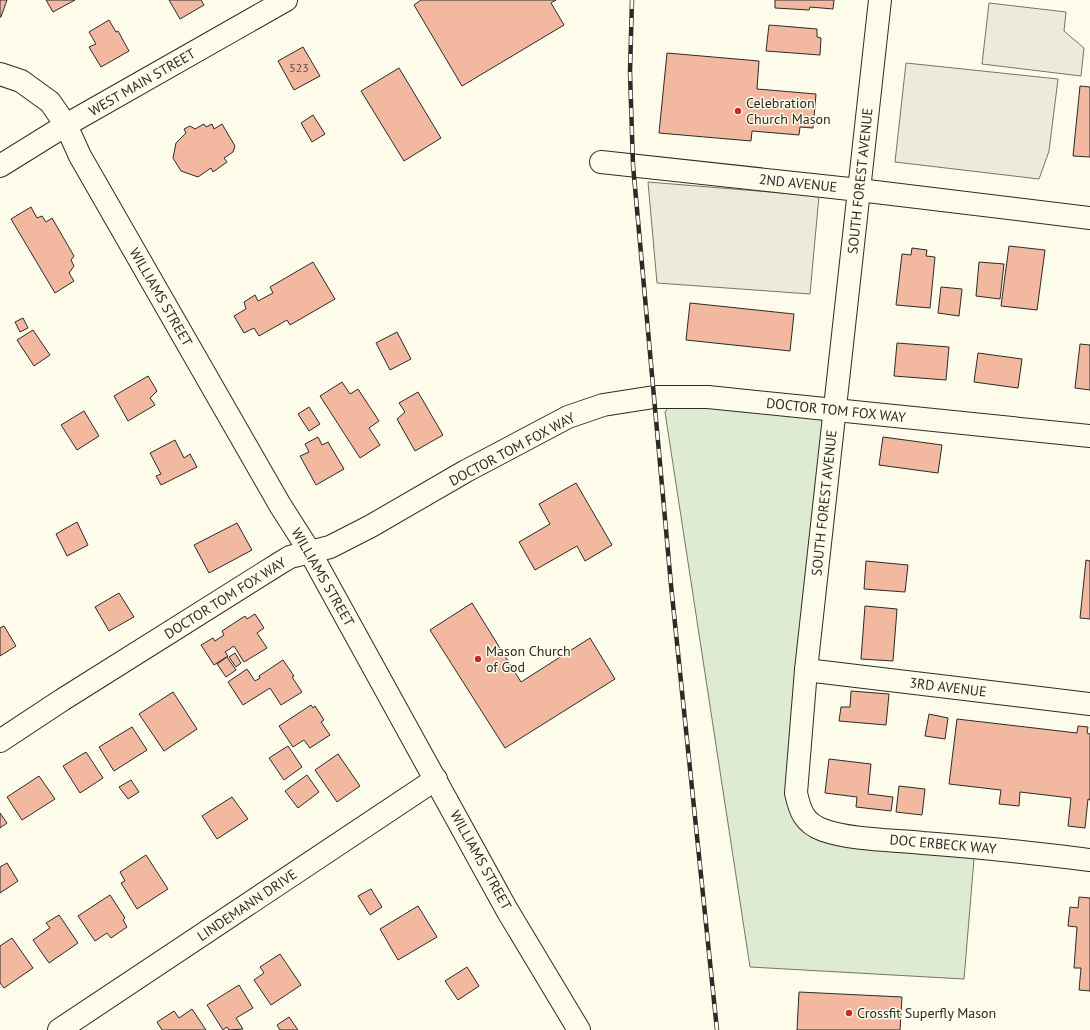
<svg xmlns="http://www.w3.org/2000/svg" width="1090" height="1030" font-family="'PT Sans',sans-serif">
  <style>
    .green { fill: #deebd1; stroke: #74746e }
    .parking { fill: #eceadb; stroke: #74746e }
    .building { fill: #f2b8a0; stroke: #2b2b2b }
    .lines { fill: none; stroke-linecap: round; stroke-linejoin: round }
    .minor-casing { stroke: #2b2b2b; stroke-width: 24 }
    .major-casing { stroke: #2b2b2b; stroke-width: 24 }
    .minor { stroke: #fdfbea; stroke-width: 22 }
    .major { stroke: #fdfbea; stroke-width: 22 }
    .rail-casing { stroke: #2b2b2b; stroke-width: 4.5 }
    .rail { stroke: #fdfbea; stroke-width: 3; stroke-dasharray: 9; stroke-linecap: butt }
    .poi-dot { fill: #c62828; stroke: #fdfbea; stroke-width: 1.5 }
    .labels { text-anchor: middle; stroke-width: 3; stroke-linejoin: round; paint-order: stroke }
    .number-label { font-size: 12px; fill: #5d4e48 }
    .street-label { font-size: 14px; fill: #2b2b2b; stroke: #fdfbea }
    .poi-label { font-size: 14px; fill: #2b2b2b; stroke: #fdfbea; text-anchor: start }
  </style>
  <rect width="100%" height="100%" fill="#fdfbea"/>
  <polygon class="green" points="676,396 834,410 796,793 809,822 975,847 964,979 750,967 665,412"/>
  <g class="parking">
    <polygon points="989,3 1066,12 1064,31 1084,48 1081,76 982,64"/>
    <polygon points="906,63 1058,79 1049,151 1039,179 895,162"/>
    <polygon points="648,182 819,196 810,294 657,283"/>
  </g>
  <g class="building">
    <polygon points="0,0 7,0 1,17 0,17"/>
    <polygon points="46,0 75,0 53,12"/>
    <polygon points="169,0 201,0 204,5 180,19"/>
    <polygon points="421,0 556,0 551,3 564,25 462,86 414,5"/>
    <polygon points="775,0 834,0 833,9 810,7 809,10 775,8"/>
    <polygon points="109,20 116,32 118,31 129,51 101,67 89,47 96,44 89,32"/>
    <polygon points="769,25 817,29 817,37 821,38 820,55 766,51"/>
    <polygon points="303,47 320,76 294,90 278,61"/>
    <polygon points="667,53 759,61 757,89 816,94 813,128 800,127 799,135 752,131 751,141 659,133"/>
    <polygon points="399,68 441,138 404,161 361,91"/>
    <polygon points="1080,86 1090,87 1090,157 1073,156"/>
    <polygon points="313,115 325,134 312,142 301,123"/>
    <polygon points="204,124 206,127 212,124 214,129 222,124 235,146 233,152 224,158 227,162 213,172 211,168 198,177 181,171 173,158 176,143 186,133 184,129 190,126 195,129"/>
    <polygon points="31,207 37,218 42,216 46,222 52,218 74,256 71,260 74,266 69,273 74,281 55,293 11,219"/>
    <polygon points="1009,246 1045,250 1037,310 1001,306"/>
    <polygon points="912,248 927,250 926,256 935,257 930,308 896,305 902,254 911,255"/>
    <polygon points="313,262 335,299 290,325 287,320 259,336 254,328 244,333 234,316 246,309 244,302 255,295 258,301 273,293 270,287"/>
    <polygon points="979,262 1004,264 1000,299 976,296"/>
    <polygon points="941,287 962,289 959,316 938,313"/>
    <polygon points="690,303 794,314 790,351 686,340"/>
    <polygon points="23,318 28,328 20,332 15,322"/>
    <polygon points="33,330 50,355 34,366 17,340"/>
    <polygon points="397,332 411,359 390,370 376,343"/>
    <polygon points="897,343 949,347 946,380 894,376"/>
    <polygon points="1080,344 1090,345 1090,390 1075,388"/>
    <polygon points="978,353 1022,359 1018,388 974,382"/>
    <polygon points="148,376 157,391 150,398 155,405 128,421 114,396"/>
    <polygon points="342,382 350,394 358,389 379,421 369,428 380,445 360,458 320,396"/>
    <polygon points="418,392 443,435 415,451 397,419 405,412 399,403"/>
    <polygon points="309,407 320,424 309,431 298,414"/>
    <polygon points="84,411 99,436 77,450 61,425"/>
    <polygon points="318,437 322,445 328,442 344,469 316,485 300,456 309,452 305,444"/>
    <polygon points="883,437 942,445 938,473 879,465"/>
    <polygon points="175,440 184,458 190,454 197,467 161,485 156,476 161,474 150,453"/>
    <polygon points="576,483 612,545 585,561 577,546 535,570 519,542 550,524 539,504"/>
    <polygon points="77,522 88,545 67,556 56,534"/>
    <polygon points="237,523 252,550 209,573 194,545"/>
    <polygon points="1086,560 1090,561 1090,619 1080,618"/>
    <polygon points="866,561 908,565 905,592 864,589"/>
    <polygon points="119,593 134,617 109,631 95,607"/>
    <polygon points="472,603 521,682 590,638 615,679 505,748 430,630"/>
    <polygon points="865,606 897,609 893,661 861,659"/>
    <polygon points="255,614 264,628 257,633 267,648 244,662 234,646 225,652 228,656 214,665 201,645 213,638 215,641 224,635 222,631 245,616 247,619"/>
    <polygon points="4,626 16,646 0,656 0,628"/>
    <polygon points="235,653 241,663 236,667 229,657"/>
    <polygon points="227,657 236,670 226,677 217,664"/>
    <polygon points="283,660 294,676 292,677 302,692 281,705 270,688 243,705 228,682 247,669 255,681 260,678 259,676"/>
    <polygon points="851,691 889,694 886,725 839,721 841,707 850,707"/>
    <polygon points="173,692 197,729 164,751 139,714"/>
    <polygon points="311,705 313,708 315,706 324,720 321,722 330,735 310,748 304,740 293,747 279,726"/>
    <polygon points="929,714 948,718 945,739 925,736"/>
    <polygon points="957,719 1077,733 1078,726 1088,727 1087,733 1090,734 1090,800 1088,799 1085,828 1068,826 1071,798 1020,792 1019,806 999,804 1001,790 949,784"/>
    <polygon points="132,727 147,750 114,771 99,747"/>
    <polygon points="288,746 302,767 284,780 269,758"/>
    <polygon points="86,752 103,778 80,793 63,766"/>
    <polygon points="338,754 360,786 337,802 315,770"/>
    <polygon points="829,759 871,764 868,794 893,797 891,811 856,807 857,797 825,793"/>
    <polygon points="307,775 319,792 298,808 285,791"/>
    <polygon points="39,776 55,799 22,820 7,797"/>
    <polygon points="131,780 139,792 128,799 119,787"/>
    <polygon points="899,786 925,789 922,815 896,812"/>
    <polygon points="232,797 248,819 217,839 202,816"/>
    <polygon points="0,813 7,823 0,828"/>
    <polygon points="146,855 168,889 137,909 121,883 125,881 120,872"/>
    <polygon points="7,863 18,881 0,893 0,867"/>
    <polygon points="371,889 382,907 370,915 358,896"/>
    <polygon points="110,895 125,918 123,920 127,927 111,938 107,933 95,941 78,916"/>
    <polygon points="1079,897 1090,898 1090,991 1079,990 1081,968 1074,968 1077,927 1068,926 1070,907 1078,908"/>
    <polygon points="418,906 437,937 398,960 380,929"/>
    <polygon points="59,915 78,943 49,963 33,940 50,928 46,923"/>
    <polygon points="12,938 33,968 4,988 0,983 0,946"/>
    <polygon points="280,954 301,985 271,1005 254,980 264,973 260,967"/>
    <polygon points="467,967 479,986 458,1000 445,981"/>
    <polygon points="239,985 253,1008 236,1018 243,1029 229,1030 227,1027 223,1030 207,1005"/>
    <polygon points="799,992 902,997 900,1030 797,1030"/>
    <polygon points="192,1009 206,1030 162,1030 157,1022 174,1011 179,1018"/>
    <polygon points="289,1017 298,1030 280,1030 277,1025"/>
  </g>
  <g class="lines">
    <defs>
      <g id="minor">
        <path d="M 880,0 L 806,670 L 796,793 C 800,811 804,823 823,830 C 851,840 893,840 923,843 C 979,847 1034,853 1090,860"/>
        <polyline points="601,162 859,190 1090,218"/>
        <polyline points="0,166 66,125 80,156 280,505 310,552 507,910 579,1030"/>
        <polyline points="806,670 1090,704"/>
        <polyline points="0,741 62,700 280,563 290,557 330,547 371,526 466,471 568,417 603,405 654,397 708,397 1090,436"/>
        <polyline points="59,1030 436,779"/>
      </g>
      <polyline id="major" points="0,74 21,81 50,102 66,125 286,0"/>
    </defs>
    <use href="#minor" class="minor-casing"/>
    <use href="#major" class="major-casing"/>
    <use href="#minor" class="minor"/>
    <use href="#major" class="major"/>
    <defs>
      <polyline id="rail" points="632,0 630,72 633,165 671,585 717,1030"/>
    </defs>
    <use href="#rail" class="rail-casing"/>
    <use href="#rail" class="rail"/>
  </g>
  <g class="poi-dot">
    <circle cx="738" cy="111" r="4"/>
    <circle cx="478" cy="659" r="4"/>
    <circle cx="849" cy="1013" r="4"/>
  </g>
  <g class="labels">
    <g class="number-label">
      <text x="299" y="72">523</text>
    </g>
    <g class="street-label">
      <text transform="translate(142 82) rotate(-30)" y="5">WEST MAIN STREET</text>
      <text transform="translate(860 181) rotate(-84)" y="5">SOUTH FOREST AVENUE</text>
      <text transform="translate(798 183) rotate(6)" y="5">2ND AVENUE</text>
      <text transform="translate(161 297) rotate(60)" y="5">WILLIAMS STREET</text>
      <text transform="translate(836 410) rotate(6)" y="5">DOCTOR TOM FOX WAY</text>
      <text transform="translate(512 449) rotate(-28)" y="5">DOCTOR TOM FOX WAY</text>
      <text transform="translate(824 503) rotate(-84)" y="5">SOUTH FOREST AVENUE</text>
      <text transform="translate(323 577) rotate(60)" y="5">WILLIAMS STREET</text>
      <text transform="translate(225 598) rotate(-32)" y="5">DOCTOR TOM FOX WAY</text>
      <text transform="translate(948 687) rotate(7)" y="5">3RD AVENUE</text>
      <text transform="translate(943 844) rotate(5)" y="5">DOC ERBECK WAY</text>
      <text transform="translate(481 860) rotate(61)" y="5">WILLIAMS STREET</text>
      <text transform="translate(247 905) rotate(-34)" y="5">LINDEMANN DRIVE</text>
    </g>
    <g class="poi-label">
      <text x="746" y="108">Celebration<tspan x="746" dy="16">Church Mason</tspan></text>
      <text x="486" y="656">Mason Church<tspan x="486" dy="16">of God</tspan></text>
      <text x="857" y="1018">Crossfit Superfly Mason</text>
    </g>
  </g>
</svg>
